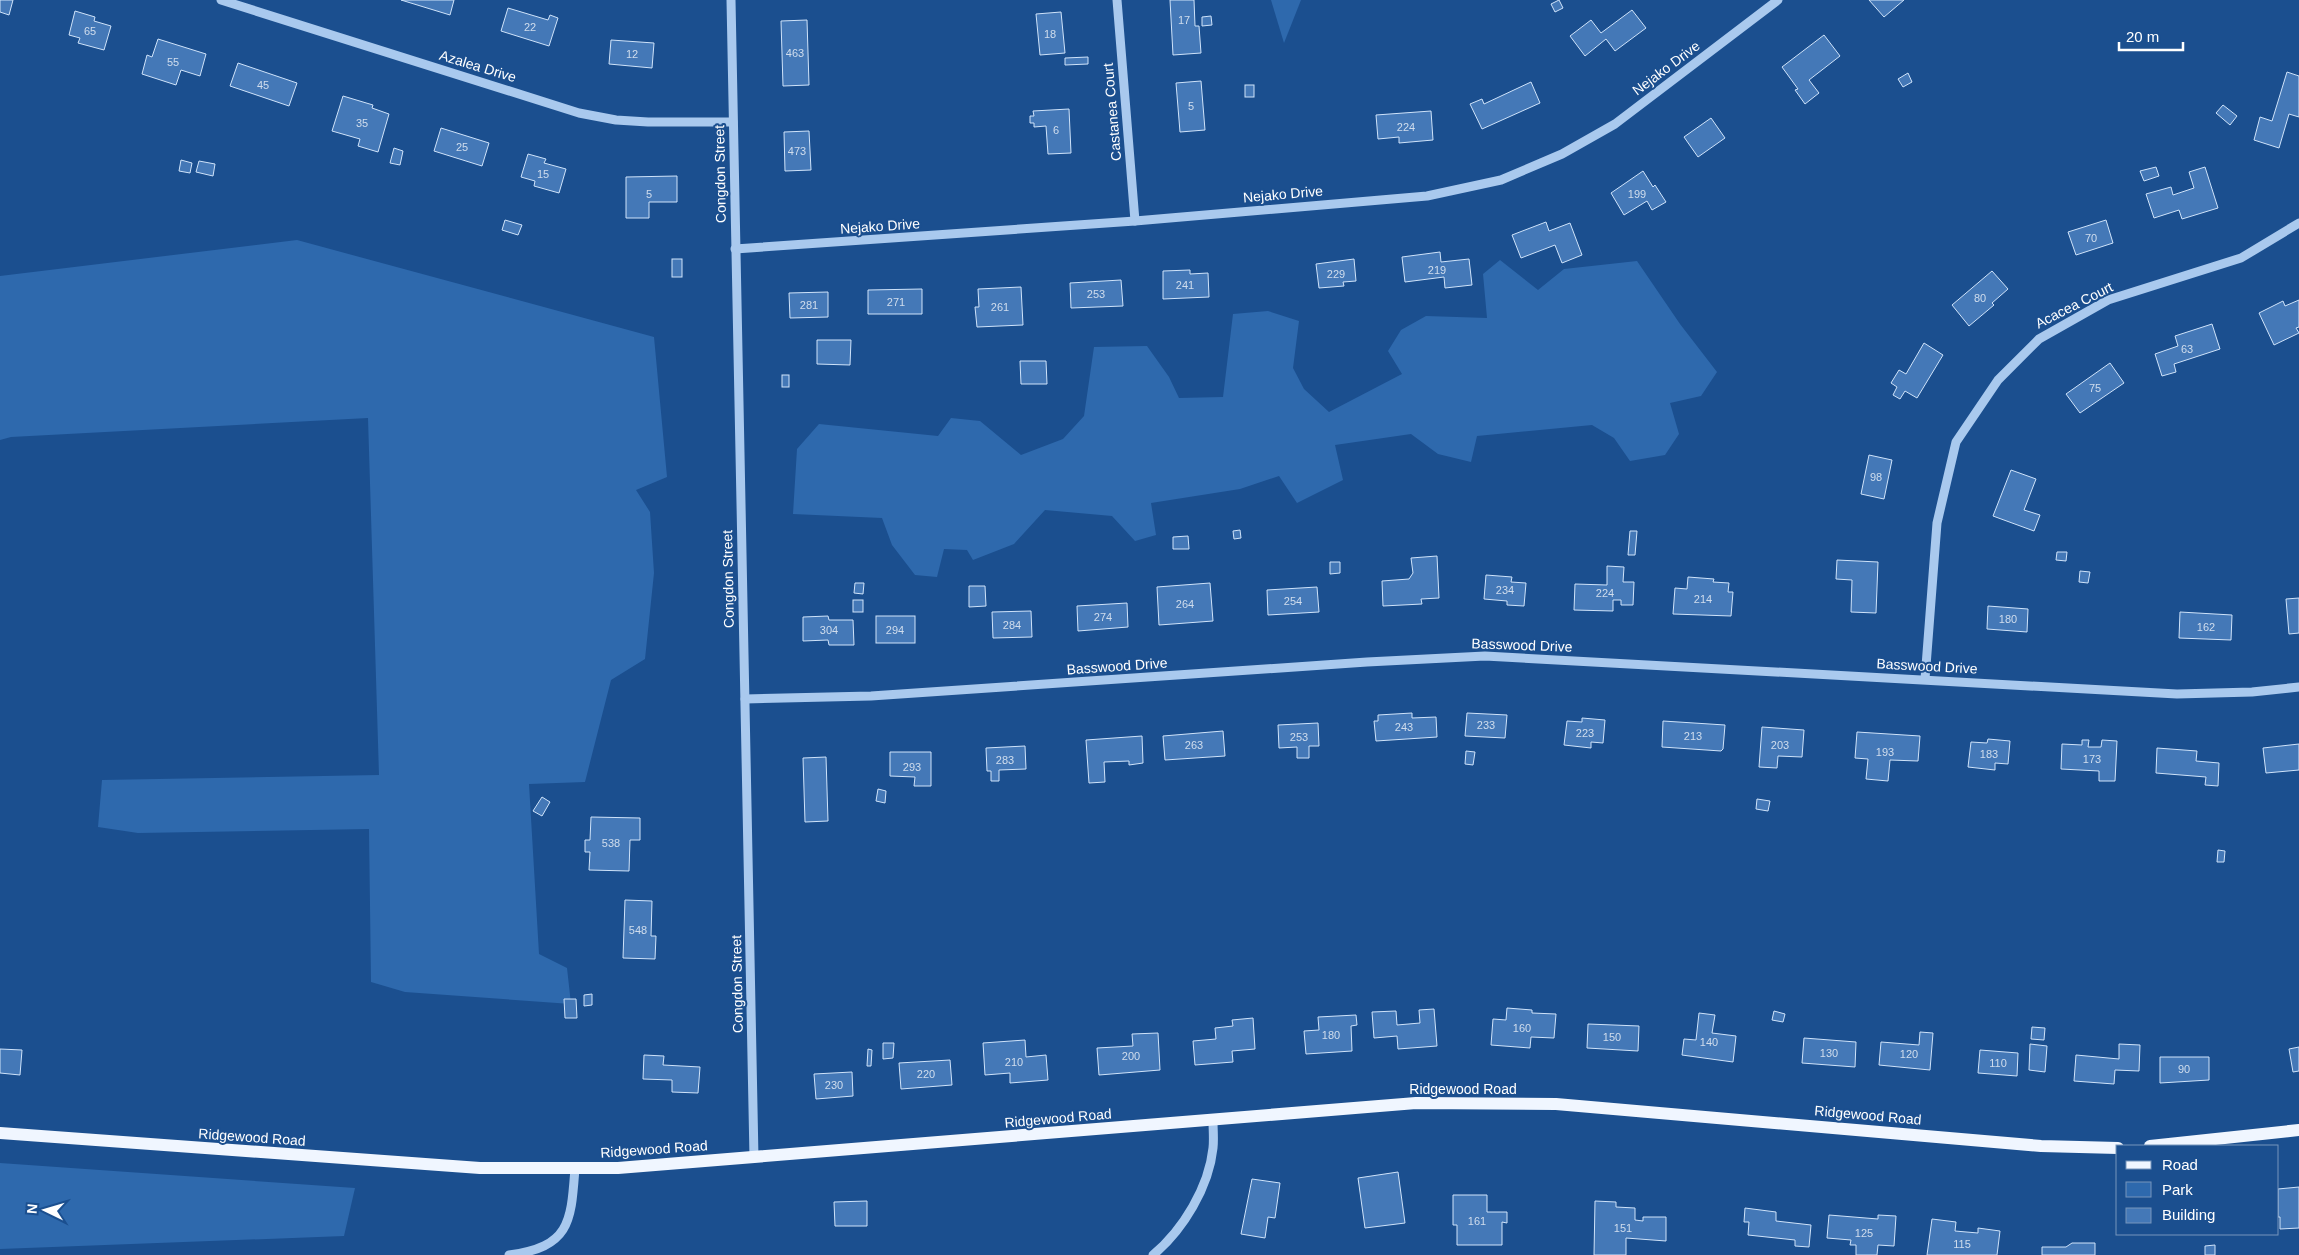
<svg xmlns="http://www.w3.org/2000/svg" width="2299" height="1255" font-family="Helvetica,sans-serif">
  <style>
    .green { fill: #2e69ad }
    .building { fill: #4478b7; stroke: #cfe3fa }
    .lines { fill: none; stroke-linecap: round; stroke-linejoin: round }
    .minor { stroke: #a9c9ee; stroke-width: 9 }
    .major { stroke: #f0f6ff; stroke-width: 12 }
    .labels { text-anchor: middle; stroke-width: 4; stroke-linejoin: round; paint-order: stroke }
    .number-label { font-size: 11px; fill: #d0dded }
    .street-label { font-size: 14px; fill: #fff; stroke: #1b4f8f }
  </style>
  <rect width="100%" height="100%" fill="#1b4f8f"/>
  <g class="green">
    <polygon points="1271,0 1301,0 1284,43"/>
    <polygon points="297,240 654,337 667,477 636,490 650,512 654,573 645,659 611,680 585,782 529,784 539,954 567,968 571,1004 405,992 371,982 369,829 138,833 98,827 102,780 379,775 368,418 11,437 0,440 0,276"/>
    <polygon points="1500,260 1538,290 1564,269 1637,261 1680,324 1717,372 1701,396 1670,403 1679,434 1665,455 1630,461 1614,438 1592,425 1477,436 1471,462 1438,454 1411,434 1335,445 1343,480 1297,503 1279,476 1240,489 1151,503 1156,535 1135,541 1112,516 1045,510 1014,544 973,560 967,550 944,549 937,577 915,575 892,545 882,518 793,514 797,449 819,424 938,436 951,418 980,421 1021,455 1063,439 1084,416 1094,347 1147,346 1169,377 1179,398 1223,397 1233,314 1268,311 1299,321 1293,368 1304,389 1329,412 1402,374 1388,351 1401,330 1426,316 1487,318 1483,274"/>
    <polygon points="0,1163 355,1188 344,1236 0,1249"/>
  </g>
  <g class="building">
    <polygon points="0,0 13,0 9,15 0,12"/>
    <polygon points="401,0 454,0 450,15"/>
    <polygon points="1170,0 1194,0 1195,26 1199,26 1201,53 1173,55"/>
    <polygon points="1559,0 1563,8 1555,12 1551,4"/>
    <polygon points="1869,0 1904,0 1884,17"/>
    <polygon points="508,8 548,20 550,15 558,18 549,46 501,31"/>
    <polygon points="1632,10 1646,28 1615,51 1606,39 1585,56 1570,36 1591,20 1601,33"/>
    <polygon points="75,11 95,17 94,21 111,26 104,50 78,43 80,38 69,35"/>
    <polygon points="1061,12 1065,53 1040,55 1036,14"/>
    <polygon points="1211,16 1212,25 1202,26 1202,17"/>
    <polygon points="807,20 809,85 783,86 781,21"/>
    <polygon points="1824,35 1840,56 1809,80 1819,93 1805,104 1795,90 1798,89 1782,67"/>
    <polygon points="158,39 206,54 200,76 181,70 176,85 142,74 147,55 152,57"/>
    <polygon points="611,40 654,43 652,68 609,64"/>
    <polygon points="1088,57 1088,64 1065,65 1065,58"/>
    <polygon points="238,63 297,83 289,106 230,86"/>
    <polygon points="2287,72 2299,76 2299,117 2289,114 2279,148 2254,140 2260,117 2272,121"/>
    <polygon points="1908,73 1912,82 1903,87 1898,79"/>
    <polygon points="1201,81 1205,130 1180,132 1176,83"/>
    <polygon points="1531,82 1540,103 1482,129 1470,104 1482,99 1484,104"/>
    <rect x="1245" y="85" width="9" height="12"/>
    <polygon points="343,96 373,105 372,108 389,114 378,152 358,146 360,139 332,131"/>
    <polygon points="2223,105 2237,116 2230,125 2216,113"/>
    <polygon points="1069,109 1071,153 1048,154 1046,126 1034,127 1034,123 1030,123 1030,116 1034,116 1033,111"/>
    <polygon points="1431,111 1433,140 1399,143 1399,137 1378,139 1376,115"/>
    <polygon points="1711,118 1725,138 1698,157 1684,137"/>
    <polygon points="441,128 489,143 482,166 434,151"/>
    <polygon points="809,131 811,170 785,171 784,132"/>
    <polygon points="394,148 403,151 400,165 390,163"/>
    <polygon points="528,154 546,159 544,163 566,169 559,193 534,186 535,181 521,177"/>
    <polygon points="181,160 192,163 190,173 179,171"/>
    <polygon points="199,161 215,164 213,176 196,172"/>
    <polygon points="2156,167 2159,176 2144,181 2140,171"/>
    <polygon points="2205,167 2218,208 2182,219 2179,210 2154,218 2146,194 2171,187 2173,195 2194,188 2189,172"/>
    <polygon points="1643,171 1653,187 1655,185 1666,202 1652,210 1647,201 1624,215 1611,193"/>
    <polygon points="677,176 677,202 649,202 649,218 626,218 626,177"/>
    <polygon points="505,220 522,225 518,235 502,230"/>
    <polygon points="2106,220 2113,243 2076,255 2068,232"/>
    <polygon points="1546,222 1549,231 1570,223 1582,255 1562,263 1555,245 1521,258 1512,235"/>
    <polygon points="1440,252 1441,262 1469,259 1472,285 1445,288 1444,277 1405,282 1402,257"/>
    <rect x="672" y="259" width="10" height="18"/>
    <polygon points="1354,259 1356,281 1343,282 1344,286 1319,288 1316,264"/>
    <polygon points="1190,270 1190,274 1208,273 1209,297 1163,299 1163,271"/>
    <polygon points="1992,271 2008,289 1992,303 1994,305 1969,326 1952,305"/>
    <polygon points="1121,280 1123,306 1071,308 1070,283"/>
    <polygon points="1021,287 1023,325 977,327 975,307 979,307 978,289"/>
    <polygon points="922,289 922,314 868,314 868,290"/>
    <polygon points="828,292 828,317 790,318 789,293"/>
    <polygon points="2299,300 2299,327 2296,328 2299,333 2274,345 2259,313 2283,301 2285,306"/>
    <polygon points="2212,324 2220,349 2174,364 2176,372 2162,376 2155,354 2178,346 2175,336"/>
    <polygon points="817,340 851,340 850,365 817,364"/>
    <polygon points="1924,343 1943,355 1917,398 1905,391 1900,399 1893,395 1897,387 1891,383 1899,370 1906,374"/>
    <polygon points="1020,361 1046,361 1047,384 1021,384"/>
    <polygon points="2110,363 2124,383 2080,413 2066,394"/>
    <rect x="782" y="375" width="7" height="12"/>
    <polygon points="1869,455 1892,460 1884,499 1861,494"/>
    <polygon points="2011,470 2036,479 2024,510 2040,515 2034,531 1993,516"/>
    <polygon points="1240,530 1241,538 1234,539 1233,531"/>
    <polygon points="1630,531 1637,531 1635,555 1628,555"/>
    <polygon points="1188,536 1189,549 1173,549 1173,537"/>
    <polygon points="2057,552 2067,552 2066,561 2056,560"/>
    <polygon points="1437,556 1439,598 1421,599 1422,604 1383,606 1382,581 1409,579 1413,573 1411,558"/>
    <polygon points="1837,560 1878,562 1876,613 1851,612 1852,580 1836,579"/>
    <polygon points="1330,562 1340,562 1340,573 1330,574"/>
    <polygon points="1607,566 1624,567 1623,582 1634,582 1633,605 1621,605 1621,600 1613,600 1613,611 1574,610 1575,584 1607,585"/>
    <polygon points="2080,571 2090,572 2088,583 2079,582"/>
    <polygon points="1486,575 1512,577 1511,582 1526,583 1524,606 1507,605 1507,601 1484,599"/>
    <polygon points="1688,577 1714,579 1713,582 1729,583 1728,592 1733,592 1731,616 1673,614 1675,588 1687,589"/>
    <polygon points="855,583 864,583 863,594 854,593"/>
    <polygon points="1210,583 1213,621 1159,625 1157,587"/>
    <polygon points="969,586 985,586 986,606 969,607"/>
    <polygon points="1317,587 1319,612 1268,615 1267,590"/>
    <polygon points="2299,598 2299,633 2289,634 2286,599"/>
    <rect x="853" y="600" width="10" height="12"/>
    <polygon points="1127,603 1128,627 1078,631 1077,606"/>
    <polygon points="1988,606 2028,609 2027,632 1987,629"/>
    <polygon points="1031,611 1032,637 993,638 992,612"/>
    <polygon points="2180,612 2232,615 2231,640 2179,638"/>
    <polygon points="828,616 829,620 853,620 854,645 829,645 828,640 803,641 803,617"/>
    <rect x="876" y="616" width="39" height="27"/>
    <polygon points="1412,713 1412,718 1436,717 1437,737 1376,741 1374,721 1378,721 1378,715"/>
    <polygon points="1467,713 1507,715 1505,738 1465,736"/>
    <polygon points="1582,718 1605,720 1603,743 1591,742 1591,748 1564,745 1567,721 1582,722"/>
    <polygon points="1663,721 1725,725 1723,749 1721,751 1662,747"/>
    <polygon points="1318,723 1319,746 1309,746 1309,758 1297,758 1297,747 1279,748 1278,725"/>
    <polygon points="1762,727 1804,730 1802,757 1778,756 1777,768 1759,767"/>
    <polygon points="1223,731 1225,756 1165,760 1163,736"/>
    <polygon points="1857,732 1920,736 1918,761 1890,760 1888,781 1866,779 1868,759 1855,758"/>
    <polygon points="1142,736 1143,763 1129,765 1129,761 1104,762 1105,782 1089,783 1086,740"/>
    <polygon points="1988,739 2010,741 2008,764 1995,763 1995,770 1968,767 1971,742 1987,743"/>
    <polygon points="2082,740 2089,740 2088,747 2101,747 2102,740 2117,741 2115,781 2099,781 2099,771 2061,769 2062,744 2082,745"/>
    <polygon points="2299,744 2299,770 2266,773 2263,748"/>
    <polygon points="1025,746 1026,769 999,770 999,781 991,781 991,771 987,771 986,748"/>
    <polygon points="2157,748 2197,751 2196,761 2219,763 2218,786 2205,785 2206,777 2156,773"/>
    <polygon points="1466,751 1475,752 1473,765 1465,764"/>
    <polygon points="890,752 931,752 931,786 914,786 915,777 890,776"/>
    <polygon points="826,757 828,821 805,822 803,758"/>
    <polygon points="878,789 886,791 885,803 876,801"/>
    <polygon points="542,797 550,802 542,816 533,811"/>
    <polygon points="1757,799 1770,801 1768,811 1756,809"/>
    <polygon points="591,817 640,818 640,840 630,840 629,871 589,870 590,852 585,852 585,840 590,840"/>
    <polygon points="2218,850 2225,851 2224,862 2217,862"/>
    <polygon points="625,900 652,901 651,936 656,936 655,959 623,958"/>
    <polygon points="592,994 592,1005 584,1006 584,995"/>
    <polygon points="564,999 576,999 577,1018 565,1018"/>
    <polygon points="1507,1008 1532,1010 1532,1013 1556,1014 1554,1038 1531,1037 1530,1048 1491,1045 1493,1019 1506,1020"/>
    <polygon points="1434,1009 1437,1046 1398,1049 1397,1036 1374,1038 1372,1012 1396,1011 1397,1025 1420,1023 1419,1010"/>
    <polygon points="1774,1011 1785,1014 1783,1022 1772,1020"/>
    <polygon points="1699,1013 1715,1015 1712,1033 1736,1036 1733,1062 1682,1055 1684,1039 1696,1040"/>
    <polygon points="1356,1015 1357,1025 1351,1026 1352,1051 1306,1054 1304,1031 1319,1030 1318,1017"/>
    <polygon points="1253,1018 1255,1049 1232,1051 1233,1062 1195,1065 1193,1041 1216,1039 1215,1028 1233,1026 1232,1020"/>
    <polygon points="1588,1024 1639,1026 1638,1051 1587,1048"/>
    <polygon points="2032,1027 2045,1028 2044,1040 2031,1039"/>
    <polygon points="1920,1032 1933,1033 1930,1070 1879,1065 1881,1042 1919,1045"/>
    <polygon points="1158,1033 1160,1070 1099,1075 1097,1048 1133,1046 1132,1034"/>
    <polygon points="1804,1038 1856,1042 1855,1067 1802,1063"/>
    <polygon points="1025,1040 1026,1057 1046,1055 1048,1080 1010,1083 1010,1073 985,1075 983,1043"/>
    <polygon points="883,1043 894,1043 893,1058 883,1059"/>
    <polygon points="2030,1044 2047,1046 2045,1072 2029,1070"/>
    <polygon points="2119,1044 2140,1045 2139,1071 2115,1070 2114,1084 2074,1081 2076,1055 2119,1059"/>
    <polygon points="2299,1047 2299,1071 2293,1072 2289,1049"/>
    <polygon points="0,1049 22,1050 20,1075 0,1073"/>
    <polygon points="868,1049 872,1050 871,1066 867,1066"/>
    <polygon points="1980,1050 2018,1053 2017,1076 1978,1073"/>
    <polygon points="644,1055 664,1056 663,1065 700,1067 698,1093 672,1092 672,1080 643,1079"/>
    <polygon points="2160,1057 2209,1057 2209,1080 2160,1083"/>
    <polygon points="950,1060 952,1085 901,1089 899,1063"/>
    <polygon points="852,1072 853,1096 816,1099 814,1074"/>
    <polygon points="1398,1172 1405,1223 1365,1228 1358,1178"/>
    <polygon points="1252,1179 1280,1183 1275,1218 1268,1217 1265,1238 1241,1234"/>
    <polygon points="2299,1187 2299,1228 2280,1229 2280,1217 2278,1217 2278,1189"/>
    <polygon points="1453,1195 1487,1195 1487,1212 1507,1212 1507,1223 1502,1222 1502,1245 1457,1245 1457,1225 1453,1225"/>
    <polygon points="867,1201 867,1226 835,1226 834,1202"/>
    <polygon points="1595,1201 1616,1202 1616,1207 1635,1208 1635,1220 1643,1221 1643,1217 1666,1217 1666,1241 1626,1238 1626,1255 1594,1255"/>
    <polygon points="1745,1208 1776,1212 1776,1221 1811,1225 1809,1247 1795,1246 1795,1240 1748,1235 1749,1222 1744,1222"/>
    <polygon points="1829,1215 1878,1219 1878,1215 1896,1216 1894,1246 1878,1245 1877,1255 1856,1255 1856,1245 1850,1245 1851,1240 1827,1238"/>
    <polygon points="1932,1219 1956,1222 1955,1231 1978,1233 1978,1228 2000,1231 1997,1255 1927,1255"/>
    <polygon points="2072,1243 2095,1243 2095,1255 2042,1255 2042,1247 2066,1247"/>
    <polygon points="2215,1245 2215,1255 2205,1255 2205,1246"/>
  </g>
  <g class="lines">
    <g class="minor">
      <polyline points="221,0 579,113 616,120 648,122 733,122"/>
      <polyline points="731,0 754,1158"/>
      <polyline points="1117,0 1135,221"/>
      <polyline points="735,249 1135,221 1427,196 1501,180 1562,154 1615,124 1778,0"/>
      <polyline points="1925,679 1937,523 1956,442 1998,380 2039,339 2108,300 2241,258 2299,223"/>
      <polyline points="745,699 871,696 1367,662 1485,656 2177,694 2252,692 2299,687"/>
      <path d="M 509,1255 C 571,1247 571,1221 575,1168"/>
      <path d="M 1153,1255 C 1183,1230 1209,1187 1213,1148 C 1214,1139 1213,1130 1213,1121"/>
    </g>
    <g class="major">
      <polyline points="0,1133 480,1168 618,1168 1416,1103 1556,1104 2041,1146 2118,1148"/>
      <polyline points="2150,1146 2299,1130"/>
    </g>
  </g>
  <g class="labels">
    <g class="number-label">
      <text x="1184" y="24">17</text>
      <text x="530" y="31">22</text>
      <text x="90" y="35">65</text>
      <text x="1050" y="38">18</text>
      <text x="795" y="57">463</text>
      <text x="632" y="58">12</text>
      <text x="173" y="66">55</text>
      <text x="263" y="89">45</text>
      <text x="1191" y="110">5</text>
      <text x="362" y="127">35</text>
      <text x="1406" y="131">224</text>
      <text x="1056" y="134">6</text>
      <text x="462" y="151">25</text>
      <text x="797" y="155">473</text>
      <text x="543" y="178">15</text>
      <text x="649" y="198">5</text>
      <text x="1637" y="198">199</text>
      <text x="2091" y="242">70</text>
      <text x="1437" y="274">219</text>
      <text x="1336" y="278">229</text>
      <text x="1185" y="289">241</text>
      <text x="1096" y="298">253</text>
      <text x="1980" y="302">80</text>
      <text x="896" y="306">271</text>
      <text x="809" y="309">281</text>
      <text x="1000" y="311">261</text>
      <text x="2187" y="353">63</text>
      <text x="2095" y="392">75</text>
      <text x="1876" y="481">98</text>
      <text x="1505" y="594">234</text>
      <text x="1605" y="597">224</text>
      <text x="1703" y="603">214</text>
      <text x="1293" y="605">254</text>
      <text x="1185" y="608">264</text>
      <text x="1103" y="621">274</text>
      <text x="2008" y="623">180</text>
      <text x="1012" y="629">284</text>
      <text x="2206" y="631">162</text>
      <text x="829" y="634">304</text>
      <text x="895" y="634">294</text>
      <text x="1486" y="729">233</text>
      <text x="1404" y="731">243</text>
      <text x="1585" y="737">223</text>
      <text x="1693" y="740">213</text>
      <text x="1299" y="741">253</text>
      <text x="1194" y="749">263</text>
      <text x="1780" y="749">203</text>
      <text x="1885" y="756">193</text>
      <text x="1989" y="758">183</text>
      <text x="2092" y="763">173</text>
      <text x="1005" y="764">283</text>
      <text x="912" y="771">293</text>
      <text x="611" y="847">538</text>
      <text x="638" y="934">548</text>
      <text x="1522" y="1032">160</text>
      <text x="1331" y="1039">180</text>
      <text x="1612" y="1041">150</text>
      <text x="1709" y="1046">140</text>
      <text x="1829" y="1057">130</text>
      <text x="1909" y="1058">120</text>
      <text x="1131" y="1060">200</text>
      <text x="1014" y="1066">210</text>
      <text x="1998" y="1067">110</text>
      <text x="2184" y="1073">90</text>
      <text x="926" y="1078">220</text>
      <text x="834" y="1089">230</text>
      <text x="1477" y="1225">161</text>
      <text x="1623" y="1232">151</text>
      <text x="1864" y="1237">125</text>
      <text x="1962" y="1248">115</text>
    </g>
    <g class="street-label">
      <text transform="translate(478 66) rotate(17)" y="5">Azalea Drive</text>
      <text transform="translate(1666 68) rotate(-37)" y="5">Nejako Drive</text>
      <text transform="translate(1112 112) rotate(-95)" y="5">Castanea Court</text>
      <text transform="translate(720 174) rotate(-91)" y="5">Congdon Street</text>
      <text transform="translate(1283 194) rotate(-5)" y="5">Nejako Drive</text>
      <text transform="translate(880 226) rotate(-4)" y="5">Nejako Drive</text>
      <text transform="translate(2074 305) rotate(-27)" y="5">Acacea Court</text>
      <text transform="translate(728 579) rotate(-91)" y="5">Congdon Street</text>
      <text transform="translate(1522 645) rotate(2)" y="5">Basswood Drive</text>
      <text transform="translate(1117 666) rotate(-4)" y="5">Basswood Drive</text>
      <text transform="translate(1927 666) rotate(3)" y="5">Basswood Drive</text>
      <text transform="translate(737 984) rotate(-91)" y="5">Congdon Street</text>
      <text x="1463" y="1094">Ridgewood Road</text>
      <text transform="translate(1868 1115) rotate(5)" y="5">Ridgewood Road</text>
      <text transform="translate(1058 1118) rotate(-5)" y="5">Ridgewood Road</text>
      <text transform="translate(252 1137) rotate(4)" y="5">Ridgewood Road</text>
      <text transform="translate(654 1149) rotate(-4)" y="5">Ridgewood Road</text>
    </g>
  </g>
  <rect x="2116" y="1145" width="162" height="90" fill="#1b4f8f" stroke="#7695bc"/>
  <rect x="2126" y="1161" width="25" height="8" fill="#f0f6ff" stroke="#7695bc"/>
  <text x="2162" y="1170" font-size="15" fill="#ffffff">Road</text>
  <rect x="2126" y="1182" width="25" height="15" fill="#2e69ad" stroke="#7695bc"/>
  <text x="2162" y="1195" font-size="15" fill="#ffffff">Park</text>
  <rect x="2126" y="1208" width="25" height="15" fill="#4478b7" stroke="#7695bc"/>
  <text x="2162" y="1220" font-size="15" fill="#ffffff">Building</text>
  <g transform="translate(45 1210) rotate(275)" stroke="#1b4f8f" stroke-width="4" paint-order="stroke">
  <path d="M0-4L9 19L0 12L-9 19Z" fill="#ffffff"/>
  <text y="-8" font-size="14" font-weight="bold" text-anchor="middle" fill="#ffffff">N</text>
  </g>
  <path d="M2119 42v8h64v-8" fill="none" stroke="#ffffff" stroke-width="2.5"/>
  <text x="2126" y="42" font-size="15" fill="#ffffff" stroke="#1b4f8f" stroke-width="4" paint-order="stroke">20 m</text>
</svg>
